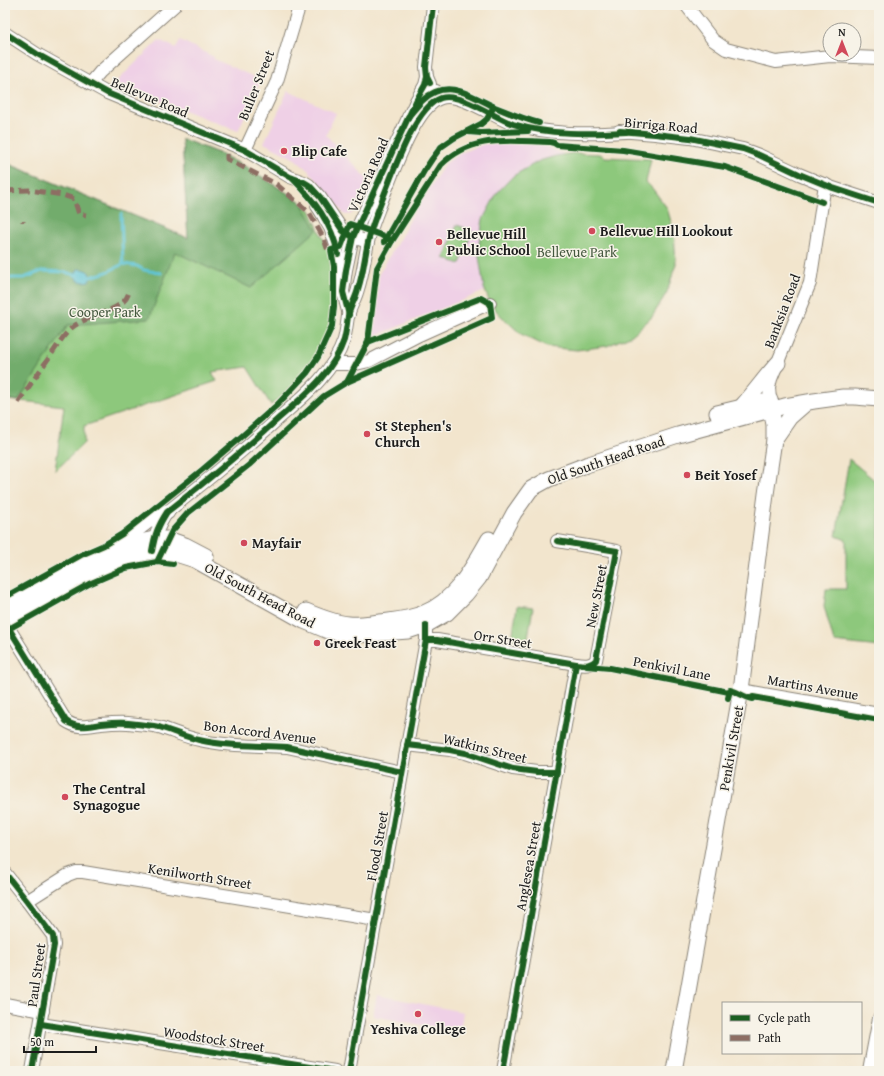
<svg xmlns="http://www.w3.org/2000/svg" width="884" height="1076" font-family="'Gentium Book Plus',serif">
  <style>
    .built { fill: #efd0e6 }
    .green { fill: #8dc87c; stroke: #54724c }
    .forest { fill: #72ac6c; stroke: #476444 }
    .water { fill: #5bc4d7; stroke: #3c707a }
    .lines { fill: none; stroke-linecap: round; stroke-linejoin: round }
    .stream { stroke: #5bc4d7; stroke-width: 3 }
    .minor-casing { stroke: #878074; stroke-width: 14 }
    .major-casing { stroke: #878074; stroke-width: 17 }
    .minor { stroke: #fff; stroke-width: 12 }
    .major { stroke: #fff; stroke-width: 15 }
    .quiet { stroke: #8d6e63; stroke-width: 5; stroke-dasharray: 10 5; stroke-linecap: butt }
    .cycleway-casing { stroke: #f7f3e8; stroke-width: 8 }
    .cycleway { stroke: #1b5e20; stroke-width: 6 }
    .poi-dot { fill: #d1495b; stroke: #f7f3e8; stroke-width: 1.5 }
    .labels { text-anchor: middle; stroke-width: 3; stroke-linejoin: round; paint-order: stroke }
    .street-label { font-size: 14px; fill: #1c1c1c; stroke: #f7f3e8 }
    .poi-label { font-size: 14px; font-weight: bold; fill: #1c1c1c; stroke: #f7f3e8; text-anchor: start }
    .park-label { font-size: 14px; fill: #44583e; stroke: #f7f3e8 }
  </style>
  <rect width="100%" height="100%" fill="#f7f3e8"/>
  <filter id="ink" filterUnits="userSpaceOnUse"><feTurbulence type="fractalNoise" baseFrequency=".025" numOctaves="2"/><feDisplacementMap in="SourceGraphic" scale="8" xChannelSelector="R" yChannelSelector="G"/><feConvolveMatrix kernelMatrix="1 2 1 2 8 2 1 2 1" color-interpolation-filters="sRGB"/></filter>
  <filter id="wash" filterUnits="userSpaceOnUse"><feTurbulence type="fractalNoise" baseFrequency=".012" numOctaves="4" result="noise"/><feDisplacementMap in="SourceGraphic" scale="16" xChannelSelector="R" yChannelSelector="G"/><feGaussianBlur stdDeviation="0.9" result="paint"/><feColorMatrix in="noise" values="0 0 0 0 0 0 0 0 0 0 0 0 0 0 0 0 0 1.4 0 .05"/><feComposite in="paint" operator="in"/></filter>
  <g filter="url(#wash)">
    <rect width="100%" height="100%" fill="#f2e5cd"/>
    <g class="built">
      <polygon points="159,40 176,48 180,40 214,57 214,59 261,80 238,131 116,84 116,82"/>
      <polygon points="288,91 336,113 326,135 370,182 352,214 345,215 309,171 295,159 264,143"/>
      <polygon points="484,144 540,144 564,154 538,161 483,219 478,250 484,288 485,291 373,337 379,274 403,233 417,207 445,164 460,153"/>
      <polygon points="377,995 463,1012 460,1032 373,1016"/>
    </g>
    <g class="green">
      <polygon points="182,139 221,154 248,168 301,202 310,210 322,237 330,249 331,267 331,303 329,331 318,355 293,386 271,405 247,367 212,372 217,381 84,426 84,443 55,471 64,406 30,402 5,400 5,161 11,165 188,238"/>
      <polygon points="573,153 600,154 605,157 651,159 646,182 652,188 667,208 674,232 676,264 667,292 652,317 632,335 607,346 577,350 547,347 521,334 500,315 490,303 484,288 478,250 483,219 497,193 513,176 539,161 556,156"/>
      <polygon points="457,225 472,231 460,264 444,258"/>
      <polygon points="849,459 879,484 879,647 834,642 824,606 826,589 846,589 846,540 836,536"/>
      <polygon points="517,606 533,608 527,642 512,639"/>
    </g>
    <polygon class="forest" points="182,139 221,154 248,168 301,202 317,230 251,288 175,252 149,319 68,325 18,401 5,399 5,161 11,165 188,238"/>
    <path class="water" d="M 78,269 C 85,269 88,269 91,277 L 89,281 L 83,282 L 77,280 L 75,274 Z"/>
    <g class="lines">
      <g class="stream">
        <polyline points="121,214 123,264"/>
        <polyline points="87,278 107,272 123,264 137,266 144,270 161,273"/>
        <polyline points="5,280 11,278 24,278 42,271 65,272 78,276"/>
      </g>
    </g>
  </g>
  <g filter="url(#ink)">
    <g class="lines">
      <defs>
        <g id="minor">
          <polyline points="686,5 713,40 726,49 776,62 830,56 879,58"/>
          <polyline points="5,33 37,54 107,93 245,150 290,177 304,182 309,185 320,197 343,231 353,237 368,242"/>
          <polyline points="90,84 100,72 175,5"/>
          <polyline points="430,84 427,77 426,67 433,5"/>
          <path d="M 408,117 C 416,107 424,97 436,91"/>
          <polyline points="619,131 655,134 690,138 743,149 759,155 799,174 833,188 879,203"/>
          <polyline points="245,150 277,81 299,7"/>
          <path d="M 317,206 C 329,222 327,233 349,242"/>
          <polyline points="331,230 337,248 341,279"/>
          <polyline points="349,315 343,292 346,270 353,237 394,148 416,101 425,85 427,77"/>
          <polyline points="332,364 356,364 369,361 419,335 490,303"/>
          <polyline points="770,400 769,387 771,379 810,283 825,184"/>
          <path d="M 153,547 C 155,533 160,523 167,512 C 205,482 243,451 279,418 C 304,396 333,373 344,340 C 346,332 347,324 348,316 C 350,307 356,298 358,289 C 364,271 365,252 370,234 C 373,222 378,211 382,200 C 392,176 415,106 441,98 C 460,92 495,118 513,124 C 549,135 589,134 626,132"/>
          <path d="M 5,622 L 66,721 C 77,729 88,726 101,724 C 110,723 119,722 128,723 C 138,724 149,725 159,727 C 172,731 185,737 199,740 C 229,747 258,745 287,747 L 402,772"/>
          <path d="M 426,640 L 437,640 L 576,664 C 584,665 591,666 596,660 L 617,551 L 557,541"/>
          <polyline points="741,690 879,714"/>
          <polyline points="407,745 450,750 465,753 513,769 537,772 557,772"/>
          <polyline points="5,873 27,901 53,936 54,945 32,1071"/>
          <polyline points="27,901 68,875 76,872 83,872 376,920"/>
          <polyline points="5,1004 43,1011"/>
          <polyline points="41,1024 335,1071"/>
          <polyline points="349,1071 426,640 426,625 424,617"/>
          <polyline points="503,1071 576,664"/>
          <polyline points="869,1071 879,1018"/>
        </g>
        <g id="major">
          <path d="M 742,406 C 755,392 765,377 778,363"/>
          <polyline points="717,413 763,402"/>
          <polyline points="774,440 790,417 806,403"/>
          <polyline points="118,546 128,536 149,520 167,512"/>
          <polyline points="5,604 74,567 114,549 126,545 154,539 168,539 185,545 206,556"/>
          <path d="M 306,611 C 320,617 335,623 349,624 C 360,625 370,623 380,622 C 395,620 410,619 424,613 C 456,600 473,567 489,539"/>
          <polyline points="5,620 75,582 113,563 135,555 152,551 173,553 195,560 304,621 328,631 343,634 356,635 408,631 426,625 447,613 466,594 479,578 514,513 526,496 531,489 549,479 586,465 678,435 785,406 814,401 843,397 855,397 879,399"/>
          <polyline points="674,1071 741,690 766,494 774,440 774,425 770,400"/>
        </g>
      </defs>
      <use href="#minor" class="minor-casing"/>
      <use href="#major" class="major-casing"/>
      <use href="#minor" class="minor"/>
      <use href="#major" class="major"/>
      <g class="quiet">
        <polyline points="227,154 227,159 276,184 309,212 324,239 329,254"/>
        <polyline points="5,191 29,190 63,195 74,199 79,214 86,215"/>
        <polyline points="23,222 23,221"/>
        <path d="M 18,403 C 29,386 41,369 53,352 C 59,343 65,333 74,326 C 88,315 125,311 129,292"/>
      </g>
      <defs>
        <g id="cycleway">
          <polyline points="5,33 37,54 107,93 245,150 290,177 304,182 309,185 320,197 343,231 353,237"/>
          <polyline points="430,83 427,77 426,67 433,5"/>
          <path d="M 408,117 C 416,108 423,97 435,92 C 456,83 477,99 495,107 C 510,113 523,119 539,123"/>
          <polyline points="620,131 655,134 690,138 743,149 759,155 799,174 833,188 879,203"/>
          <polyline points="468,132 481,133 528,131"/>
          <path d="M 292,178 C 314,200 332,223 338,254"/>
          <polyline points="384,242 424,171 432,159 441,147 454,138 481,124 487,119 493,108"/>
          <polyline points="349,315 343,292 346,270 353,237 394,148 416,101 425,85 427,77"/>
          <path d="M 347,382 L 368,342 L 377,268 L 392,241 L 441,165 C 472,134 509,141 550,142 L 554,143 L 557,145 L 623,150 L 725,167 L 822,202"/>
          <path d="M 152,551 C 155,534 158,526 167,512 C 205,482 243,451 279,418 C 304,396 333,373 344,340 C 346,332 347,324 348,316 C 350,307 356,298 358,289 C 364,271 365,252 370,234 C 373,222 378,211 382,200 C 392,176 415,106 441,98 C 460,92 495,118 513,124 C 549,135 589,134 626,132"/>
          <polyline points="157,562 172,531 188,513 249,465 324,396 347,382 492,318 490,303 481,298 368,342"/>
          <polyline points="5,597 81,555 104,545 122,534 202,470 242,436 277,405 307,373 318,357 332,326 334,306 334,266 331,250 341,247 350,224 381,235 392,241"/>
          <path d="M 5,622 L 66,721 C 77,729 88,726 101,724 C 110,723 119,722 128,723 C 138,724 149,725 159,727 C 172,731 185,737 199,740 C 229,747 258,745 287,747 L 402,772"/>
          <polyline points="5,631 89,584 126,568 157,562 173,564"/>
          <path d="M 426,640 L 437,640 L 576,664 C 584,665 591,666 596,660 L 617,551 L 557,541"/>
          <polyline points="587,666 610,668 729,692"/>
          <path d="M 728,698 L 730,690 C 738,692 744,697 753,699 L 753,697 L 879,720"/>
          <polyline points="407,745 450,750 465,753 513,769 537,772 557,772"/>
          <polyline points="5,873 27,901 53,936 54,945 32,1071"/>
          <polyline points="41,1024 335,1071"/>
          <polyline points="349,1071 426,640 426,625"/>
          <polyline points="503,1071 576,664"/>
        </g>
      </defs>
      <use href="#cycleway" class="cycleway-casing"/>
      <use href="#cycleway" class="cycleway"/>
    </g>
  </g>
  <g class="poi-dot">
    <circle cx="284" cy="151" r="4"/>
    <circle cx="592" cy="231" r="4"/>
    <circle cx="439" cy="242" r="4"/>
    <circle cx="367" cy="434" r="4"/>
    <circle cx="687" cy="475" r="4"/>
    <circle cx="244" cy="543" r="4"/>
    <circle cx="317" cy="643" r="4"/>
    <circle cx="65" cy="797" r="4"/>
    <circle cx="418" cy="1014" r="4"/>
  </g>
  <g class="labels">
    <g class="street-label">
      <text transform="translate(256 85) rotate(-68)" y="5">Buller Street</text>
      <text transform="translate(150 97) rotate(23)" y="5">Bellevue Road</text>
      <text transform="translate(661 125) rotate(5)" y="5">Birriga Road</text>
      <text transform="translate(368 175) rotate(-66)" y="5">Victoria Road</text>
      <text transform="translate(782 311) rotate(-69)" y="5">Banksia Road</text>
      <text transform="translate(606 460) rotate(-19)" y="5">Old South Head Road</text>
      <text transform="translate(260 595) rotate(28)" y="5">Old South Head Road</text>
      <text transform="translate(596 596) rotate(-79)" y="5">New Street</text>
      <text transform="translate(503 639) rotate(9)" y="5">Orr Street</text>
      <text transform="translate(672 668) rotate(11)" y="5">Penkivil Lane</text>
      <text transform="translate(813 687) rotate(10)" y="5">Martins Avenue</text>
      <text transform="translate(260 732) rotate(7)" y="5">Bon Accord Avenue</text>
      <text transform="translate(485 748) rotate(14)" y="5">Watkins Street</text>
      <text transform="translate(731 748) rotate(-80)" y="5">Penkivil Street</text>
      <text transform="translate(377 846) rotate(-80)" y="5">Flood Street</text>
      <text transform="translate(528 866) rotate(-80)" y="5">Anglesea Street</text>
      <text transform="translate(200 876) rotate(9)" y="5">Kenilworth Street</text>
      <text transform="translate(36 975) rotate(-82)" y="5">Paul Street</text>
      <text transform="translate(214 1039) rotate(9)" y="5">Woodstock Street</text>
    </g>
    <g class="poi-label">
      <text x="292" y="156">Blip Cafe</text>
      <text x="600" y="236">Bellevue Hill Lookout</text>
      <text x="447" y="239">Bellevue Hill<tspan x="447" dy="16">Public School</tspan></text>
      <text x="375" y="431">St Stephen's<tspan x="375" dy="16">Church</tspan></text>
      <text x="695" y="480">Beit Yosef</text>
      <text x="252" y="548">Mayfair</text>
      <text x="325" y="648">Greek Feast</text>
      <text x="73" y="794">The Central<tspan x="73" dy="16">Synagogue</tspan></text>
      <text x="418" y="1034" text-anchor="middle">Yeshiva College</text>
    </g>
    <g class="park-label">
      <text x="577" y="257">Bellevue Park</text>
      <text x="105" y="317">Cooper Park</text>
    </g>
  </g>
  <rect width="884" height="1076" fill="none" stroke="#f7f3e8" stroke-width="20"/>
  <rect x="722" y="1002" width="140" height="52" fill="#f7f3e8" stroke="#9f9d96"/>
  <rect x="730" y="1015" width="20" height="6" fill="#1b5e20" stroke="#9f9d96"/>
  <text x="758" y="1022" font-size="12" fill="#1c1c1c">Cycle path</text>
  <rect x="730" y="1035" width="20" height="6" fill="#8d6e63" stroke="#9f9d96"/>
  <text x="758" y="1042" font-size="12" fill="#1c1c1c">Path</text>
  <g transform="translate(842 42)"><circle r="19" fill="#f7f3e8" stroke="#9f9d96"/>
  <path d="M0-3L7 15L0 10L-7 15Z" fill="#d1495b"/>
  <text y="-6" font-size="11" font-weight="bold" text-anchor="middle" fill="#1c1c1c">N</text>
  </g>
  <path d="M24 1046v6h72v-6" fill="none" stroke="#1c1c1c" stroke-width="2"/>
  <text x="30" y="1046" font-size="12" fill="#1c1c1c" stroke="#f7f3e8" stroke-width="3" paint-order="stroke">50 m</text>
</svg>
